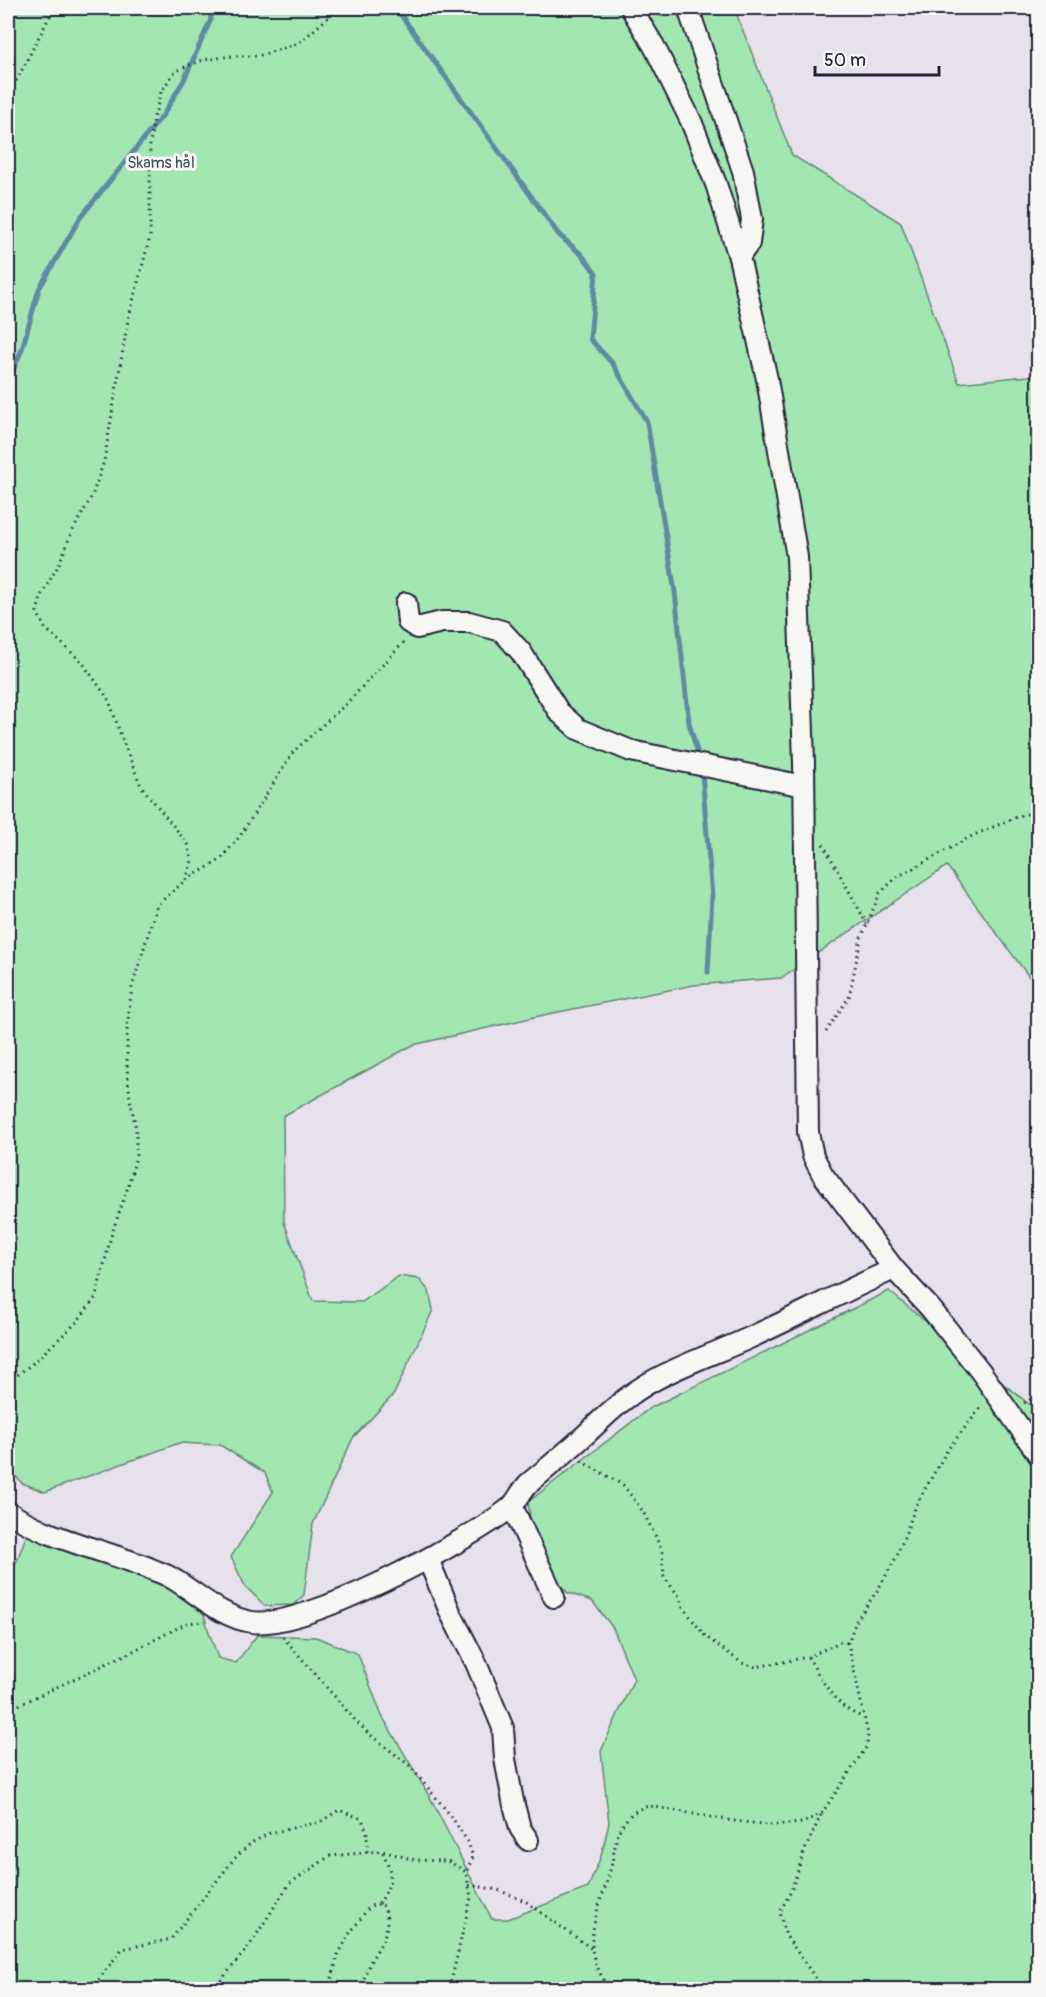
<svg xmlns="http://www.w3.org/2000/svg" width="1046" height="1997" font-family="Pangolin,sans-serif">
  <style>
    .green { fill: #a2e6b2; stroke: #628476; stroke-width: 1.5 }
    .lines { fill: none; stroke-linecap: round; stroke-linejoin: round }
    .stream { stroke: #5f8aa3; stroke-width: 5 }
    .minor-casing { stroke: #22223b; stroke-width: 24 }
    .path { stroke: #22223b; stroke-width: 3; stroke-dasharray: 1.5 4.5; stroke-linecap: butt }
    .minor { stroke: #f6f6f2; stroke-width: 20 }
    .labels { text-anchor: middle; stroke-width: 6; stroke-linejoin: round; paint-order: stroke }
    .park-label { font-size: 16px; fill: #425359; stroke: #f6f6f2 }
  </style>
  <rect width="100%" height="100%" fill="#e7e1ec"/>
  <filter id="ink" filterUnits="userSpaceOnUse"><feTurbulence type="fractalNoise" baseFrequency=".0167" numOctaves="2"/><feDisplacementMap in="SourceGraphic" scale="12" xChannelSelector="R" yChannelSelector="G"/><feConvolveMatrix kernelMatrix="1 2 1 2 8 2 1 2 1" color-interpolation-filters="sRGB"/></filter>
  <g filter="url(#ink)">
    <g class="green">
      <polygon points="8,8 734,8 792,155 901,223 959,383 1038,375 1038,989 947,866 781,978 694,985 548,1014 413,1045 283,1116 284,1222 313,1301 362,1302 399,1276 419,1279 429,1291 433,1310 394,1394 353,1438 313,1524 304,1595 293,1605 265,1606 245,1586 231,1557 273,1492 265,1473 220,1445 179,1443 45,1492 22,1483 8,1468"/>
      <polygon points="889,1291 955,1346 1038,1411 1038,1989 8,1989 8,1578 17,1561 29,1528 37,1527 200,1600 208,1629 218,1658 236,1663 257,1635 316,1637 358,1654 382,1716 431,1799 492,1919 508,1919 588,1888 601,1856 609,1823 601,1751 634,1679 613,1628 592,1601 568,1593 551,1575 531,1523 528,1502 650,1408"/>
    </g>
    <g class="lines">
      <g class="stream">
        <polyline points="396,8 559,235 582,255 596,273 590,339 613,364 647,422 675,592 689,723 697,751"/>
        <polyline points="8,383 22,349 39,289 80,218 163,115 184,80 211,19 210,8"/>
        <polyline points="702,773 712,897 708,972"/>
      </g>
      <defs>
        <g id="minor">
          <polyline points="631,8 654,46 691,121 716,184 739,257 767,379 797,557 804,763 808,1132 813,1156 823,1175 894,1269 931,1309 981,1372 1038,1454"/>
          <polyline points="688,8 743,171 752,219 749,243 739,257"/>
          <polyline points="406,603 408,622 417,628 442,622 469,622 502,631 521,652 559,712 578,729 631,751 804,786"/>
          <polyline points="512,1506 554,1597"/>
          <path d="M 8,1512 C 51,1540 101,1549 149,1568 C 155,1571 162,1573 168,1576 C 196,1591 219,1617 252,1622 C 305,1630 466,1542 510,1508 C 517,1502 521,1491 528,1484 C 541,1473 555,1462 567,1451 C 588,1434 606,1413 628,1397 C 660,1372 709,1356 747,1339 C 796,1317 844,1291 894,1269"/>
          <polyline points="428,1559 451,1614 476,1663 503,1728 505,1759 513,1801 520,1828 528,1840"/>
        </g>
      </defs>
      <use href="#minor" class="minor-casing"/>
      <g class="path">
        <polyline points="8,97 54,8"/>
        <polyline points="823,844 867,924"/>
        <polyline points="186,880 192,860 188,844 141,786 122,739 109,700 82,662 45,628 37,612 42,594 58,566 72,532 92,496 104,461 128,320 150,237 150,143 154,117 161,92 173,74 182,68 203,60 232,56 258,56 299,43 339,8"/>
        <polyline points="826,1032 849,997 861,938 880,893 897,877 974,835 1022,815 1038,812"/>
        <polyline points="8,1382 33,1363 76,1323 96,1297 111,1236 126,1193 136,1157 136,1129 130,1099 127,1067 127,1027 132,987 157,905 186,880 220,860 240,836 294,751 346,704 406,640"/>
        <polyline points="1024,1403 1038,1395"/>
        <polyline points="581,1461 623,1485 642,1510 656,1537 662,1552 664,1577 678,1595 682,1606 705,1636 742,1663 756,1667 808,1657 840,1642 848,1643"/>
        <polyline points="8,1544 10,1534"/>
        <polyline points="283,1637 354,1719 368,1733 410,1766 451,1816 468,1842 473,1857 466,1872"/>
        <path d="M 808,1657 C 822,1680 836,1709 863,1717"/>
        <polyline points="8,1710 129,1653 187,1623 204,1621"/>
        <polyline points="821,1815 804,1852 791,1891 780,1912 786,1936 824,1990"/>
        <polyline points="469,1885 498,1890 525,1901 592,1949"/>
        <path d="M 379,1904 C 392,1883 394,1874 382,1851"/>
        <polyline points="41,1990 67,1981 90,1984 99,1979 122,1949 171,1939 234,1859 251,1843 270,1833 320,1822 339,1810 362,1819 367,1833 367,1852"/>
        <polyline points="213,1990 250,1945 289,1884 330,1856 382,1851 415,1860 448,1861 466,1872 471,1897 449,1990"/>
        <polyline points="329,1990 338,1955 350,1933 370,1906 379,1904"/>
        <path d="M 361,1990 C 363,1982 365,1974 368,1967 C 379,1943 393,1934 384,1906 L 379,1904"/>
        <path d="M 611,1990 C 602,1980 593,1961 592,1948 C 591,1920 603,1897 610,1871 C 614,1858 614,1843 619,1831 C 626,1817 636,1808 650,1806 L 733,1821 L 772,1825 L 803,1823 L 822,1813 L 867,1746 L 868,1734 L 848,1643 L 856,1621 L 877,1591 L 897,1556 L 917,1503 L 948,1449 L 983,1405"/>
      </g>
      <use href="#minor" class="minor"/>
    </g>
  </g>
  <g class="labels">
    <g class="park-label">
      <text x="161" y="168">Skams hål</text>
    </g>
  </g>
  <rect width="1046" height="1997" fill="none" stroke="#f6f6f2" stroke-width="30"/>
  <rect x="15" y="15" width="1016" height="1967" fill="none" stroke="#22223b" stroke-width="2" filter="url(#ink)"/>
  <path d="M815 66v9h124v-9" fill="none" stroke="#22223b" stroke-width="3"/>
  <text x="824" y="66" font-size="18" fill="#22223b" stroke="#f6f6f2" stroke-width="4.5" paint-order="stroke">50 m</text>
</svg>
